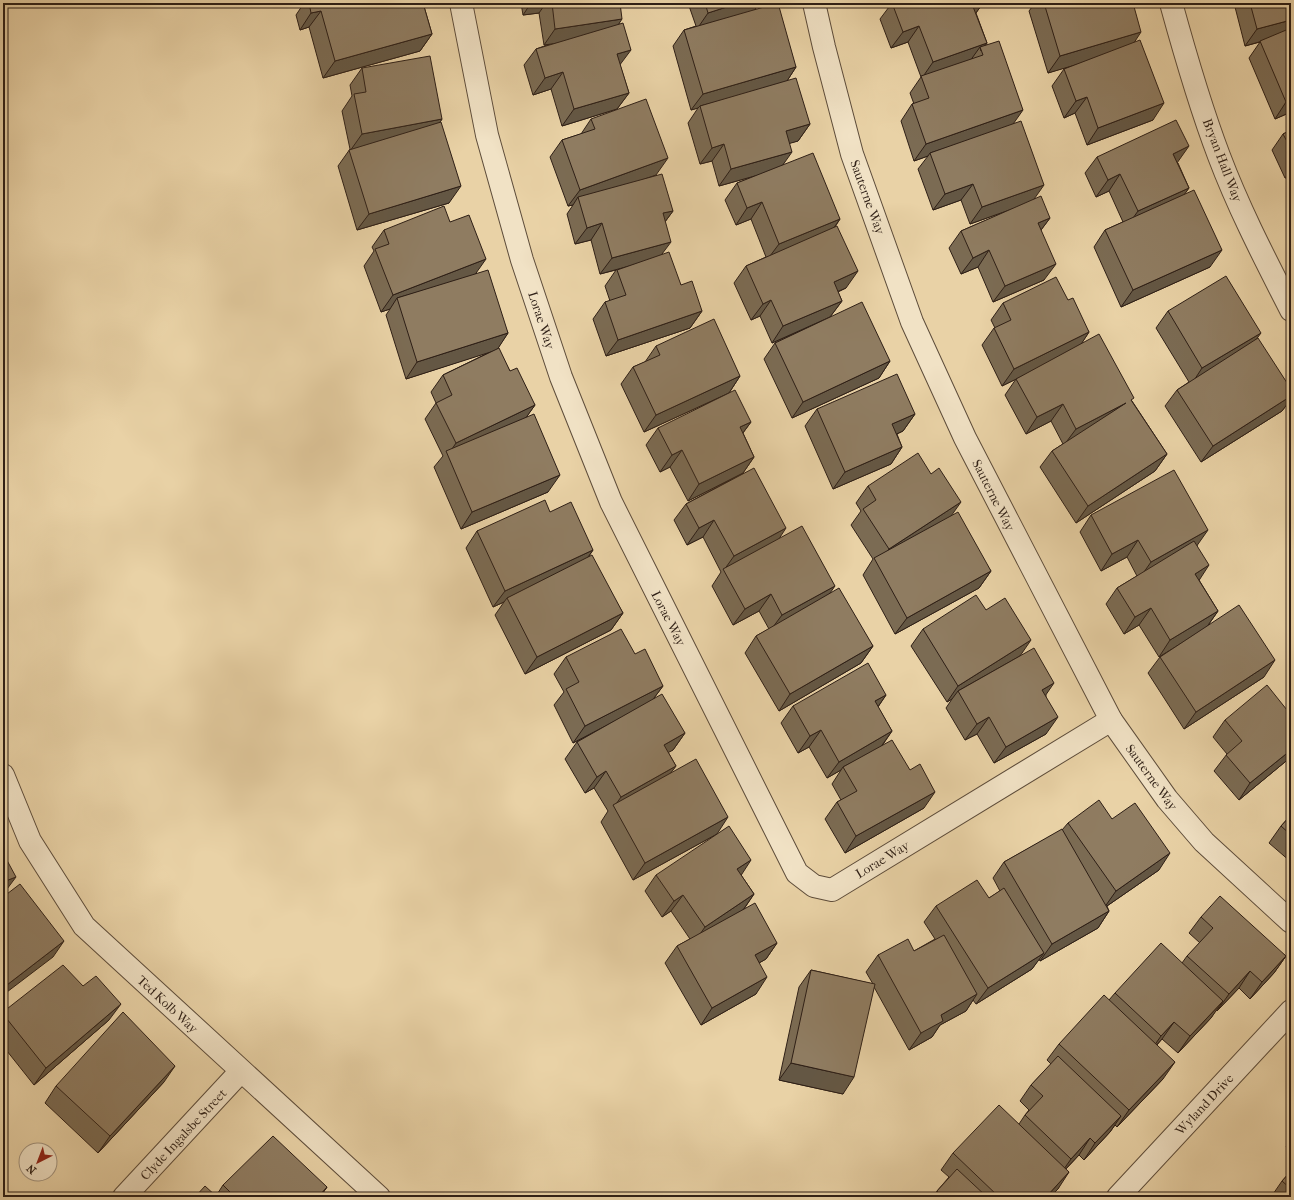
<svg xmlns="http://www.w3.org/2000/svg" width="1294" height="1200" font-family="'IM FELL French Canon',serif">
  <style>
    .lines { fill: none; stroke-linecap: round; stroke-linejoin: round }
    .street-casing { stroke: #5d4c3a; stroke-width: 24 }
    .street { stroke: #f1e2c5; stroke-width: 22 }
    .wall { fill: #7b6b53; stroke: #2e1f16 }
    .shaded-wall { fill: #645744; stroke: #2e1f16 }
    .building { fill: #8f7c61; stroke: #2e1f16 }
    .labels { text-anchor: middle; stroke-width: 3; stroke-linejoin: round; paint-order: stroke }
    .street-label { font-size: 13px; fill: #2e1f16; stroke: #f1e2c5 }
  </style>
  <rect width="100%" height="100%" fill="#e9d2a6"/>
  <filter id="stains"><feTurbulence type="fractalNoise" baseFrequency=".005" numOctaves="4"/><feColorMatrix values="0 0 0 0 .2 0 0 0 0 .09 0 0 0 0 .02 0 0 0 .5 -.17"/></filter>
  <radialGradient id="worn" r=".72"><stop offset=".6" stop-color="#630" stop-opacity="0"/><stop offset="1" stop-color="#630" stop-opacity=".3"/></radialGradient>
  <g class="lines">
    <defs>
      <g id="street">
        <polyline points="461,3 487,135 522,260 561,377 611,502 797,873 814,886 832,890 1111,720"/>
        <polyline points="814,3 824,47 852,154 912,322 965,438 1111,720 1167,799 1204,842 1291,922"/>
        <path d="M 1171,3 C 1185,54 1200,106 1219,156 C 1239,209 1265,259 1291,310"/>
        <polyline points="3,775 30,841 84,926 379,1197"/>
        <polyline points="124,1197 241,1071"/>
        <polyline points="1118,1197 1291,1011"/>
      </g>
    </defs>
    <use href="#street" class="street-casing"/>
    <use href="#street" class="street"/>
  </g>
  <g class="wall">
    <polygon points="304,3 423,3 432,34 420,51 323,78 309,27 300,30 296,15"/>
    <polygon points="521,3 620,3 619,24 620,65 629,93 617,109 562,126 551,89 533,95 524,65 536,49 550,44 544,45 539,13 523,15"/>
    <polygon points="688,3 759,3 755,10 796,67 787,81 810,124 798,141 789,143 783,165 840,219 835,227 846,288 838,292 842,301 830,317 890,361 879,378 792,418 764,359 775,343 823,321 772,343 760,316 751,320 734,283 746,266 766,257 751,219 736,225 725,200 737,183 758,175 719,186 712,161 700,164 688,123 698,108 691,110 673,46 684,30 696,26"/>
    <polygon points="892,3 983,3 976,13 987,43 985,46 1013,123 1033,200 1050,218 1041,230 1044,280 993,302 978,267 961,274 949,248 961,231 1015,208 970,224 961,200 933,210 918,169 928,156 914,161 901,121 912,104 914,104 910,93 921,77 908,42 891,48 880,19"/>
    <polygon points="1035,3 1133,3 1134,42 1153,120 1087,145 1075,113 1064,118 1052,86 1064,69 1070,66 1048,73 1029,11"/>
    <polygon points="1238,3 1291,3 1291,112 1275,119 1249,58 1260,42 1245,46 1235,7"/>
    <polygon points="362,68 442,119 440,122 449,203 357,230 338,166 350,149 342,111 352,96 350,85"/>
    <polygon points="591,119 656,175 645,179 673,211 665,222 662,254 681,285 702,311 690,328 606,356 593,319 605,302 610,301 605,286 616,270 600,274 591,240 575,244 567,214 573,205 568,206 550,157 562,140 581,134"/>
    <polygon points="1291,130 1291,176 1285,178 1272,150 1283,134"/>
    <polygon points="1097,157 1178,163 1189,188 1184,194 1210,267 1121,307 1094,247 1105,230 1123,222 1109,191 1096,197 1085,173"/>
    <polygon points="450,222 476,274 508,333 497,349 510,371 535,405 527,416 548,492 461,529 434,467 443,456 425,419 436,403 431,392 443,375 492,351 406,379 386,315 390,309 381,312 364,266 374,251 372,247 384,230"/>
    <polygon points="1068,300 1089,332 1081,344 1132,401 1167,454 1155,471 1076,523 1040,467 1052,451 1063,444 1051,421 1026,434 1005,395 1016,379 1002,386 982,345 994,328 995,328 991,320 1003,303"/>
    <polygon points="1168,311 1256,339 1291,389 1291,399 1282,411 1201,462 1165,406 1177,390 1189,382 1156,328"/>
    <polygon points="656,346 740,376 729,393 644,432 621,384 633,367 645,362"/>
    <polygon points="817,409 915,414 903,431 897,434 902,447 891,464 833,489 805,426"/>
    <polygon points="751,422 743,433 754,457 743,473 779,539 830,594 873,646 861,663 779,711 745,653 756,636 769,629 759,611 733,625 712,586 721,572 703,537 687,545 674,520 686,504 743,473 688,501 670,467 660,472 646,445 658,428"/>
    <polygon points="868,486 951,516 991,571 979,588 895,634 863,575 873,559 851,525 861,511 856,503"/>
    <polygon points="550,512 593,550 589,556 623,613 611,630 525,674 495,615 504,602 493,607 466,548 477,531"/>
    <polygon points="1091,515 1197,545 1199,580 1218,611 1209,624 1264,677 1184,729 1148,673 1160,657 1171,649 1159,657 1139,625 1124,634 1106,604 1117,588 1137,576 1127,557 1101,571 1080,532"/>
    <polygon points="986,610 1020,656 1046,695 1046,734 994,763 977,734 965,740 946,708 952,699 947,702 911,646 923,629"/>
    <polygon points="635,654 663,686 654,698 685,733 673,750 668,752 676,766 671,772 717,834 633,880 601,822 608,811 594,788 585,793 565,759 577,742 601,728 573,743 554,705 564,692 554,674 566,657"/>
    <polygon points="886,695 878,707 892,731 882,746 924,808 845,853 825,819 837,802 841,800 832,784 841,770 827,778 809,747 798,753 781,723 793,706"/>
    <polygon points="1291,707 1291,757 1239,800 1214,771 1227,754 1213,737 1225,720 1287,710"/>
    <polygon points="1291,815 1291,862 1269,843 1281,826"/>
    <polygon points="1112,819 1159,870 1107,906 1109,911 1098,928 1040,961 1039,959 1032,969 976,1004 973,1000 966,1011 940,1025 932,1037 909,1050 874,987 843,1094 779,1080 799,987 811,970 873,984 866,972 878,955 914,951 935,939 924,922 936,906 989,898 1000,891 993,878 1004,862 1062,830 1068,823"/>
    <polygon points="656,875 741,875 754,894 744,909 777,943 766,959 759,963 756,994 701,1025 665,963 677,946 690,939 671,911 662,917 645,891"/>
    <polygon points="1201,917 1286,956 1274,973 1250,999 1239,988 1217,1011 1216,1010 1211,1018 1178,1053 1162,1039 1157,1045 1163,1079 1117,1127 1115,1125 1110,1132 1084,1160 1079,1155 1066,1169 1058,1189 1050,1197 932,1197 937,1191 949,1177 941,1170 953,1153 1019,1124 1025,1115 1029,1110 1020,1101 1031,1085 1051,1064 1047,1060 1059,1044 1109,1000 1115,993 1182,963 1187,956 1200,943 1189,933"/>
    <polygon points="3,1012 109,1020 34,1085 3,1046"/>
    <polygon points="164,1082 98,1153 45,1103 56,1086"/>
    <polygon points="1291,1140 1291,1152 1286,1147"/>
    <polygon points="1291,1171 1291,1197 1271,1197 1282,1181"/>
    <polygon points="223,1185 327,1187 320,1197 195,1197 216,1196"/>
  </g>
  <g class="shaded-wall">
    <polygon points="531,3 546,3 539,13 523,15"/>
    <polygon points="739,3 759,3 754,11 697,29 708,13"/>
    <polygon points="976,3 983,3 973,17 972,4"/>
    <polygon points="321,11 309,27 300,30 311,13"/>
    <polygon points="622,19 611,36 544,45 555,29"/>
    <polygon points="1291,20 1291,33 1245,46 1257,29"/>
    <polygon points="919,26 908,42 891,48 903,32"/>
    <polygon points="1141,32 1130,49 1048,73 1060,56"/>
    <polygon points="432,34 420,51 323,78 335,61"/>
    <polygon points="987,43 981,51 980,47 970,61 922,78 933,62"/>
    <polygon points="631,50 619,66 617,54"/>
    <polygon points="796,67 785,84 700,106 698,108 691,110 703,94"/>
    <polygon points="563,72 551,89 533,95 545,78"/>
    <polygon points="629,93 617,109 562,126 574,109"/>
    <polygon points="1087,97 1075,113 1064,118 1076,101"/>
    <polygon points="1291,100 1291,112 1275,119 1286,102"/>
    <polygon points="1164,103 1153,120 1087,145 1098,128"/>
    <polygon points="1023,110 1011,127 930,153 928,156 914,161 926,144"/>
    <polygon points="442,119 431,136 350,151 362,134"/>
    <polygon points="810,124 798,141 774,148 786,131"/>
    <polygon points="724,144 712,161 700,164 712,148"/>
    <polygon points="1189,146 1177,163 1173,154"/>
    <polygon points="792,152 780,169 719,186 731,169"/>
    <polygon points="668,158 656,175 580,202 578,197 573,205 568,206 580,190"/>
    <polygon points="1291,170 1291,176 1285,178"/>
    <polygon points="1120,174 1109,191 1096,197 1108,180"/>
    <polygon points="973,184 961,200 933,210 945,194"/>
    <polygon points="1044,185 1032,202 970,224 982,207"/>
    <polygon points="461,186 449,203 357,230 369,214"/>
    <polygon points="1189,188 1177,205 1126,228 1138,211"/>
    <polygon points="762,202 751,219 736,225 747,208"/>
    <polygon points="673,211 661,227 663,213"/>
    <polygon points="1050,218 1038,234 1038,223"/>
    <polygon points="840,219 828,236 767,260 779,244"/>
    <polygon points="602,223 591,240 575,244 587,228"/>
    <polygon points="671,242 659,258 600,274 612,258"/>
    <polygon points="989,250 978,267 961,274 973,258"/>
    <polygon points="1222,250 1210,267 1121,307 1133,290"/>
    <polygon points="486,259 474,276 397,298 390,309 381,312 393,295"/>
    <polygon points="1056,264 1044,280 993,302 1005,286"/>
    <polygon points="858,271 846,288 822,298 834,282"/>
    <polygon points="771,300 760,316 751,320 763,304"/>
    <polygon points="842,301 830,317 772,343 783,326"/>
    <polygon points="702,311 690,328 606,356 618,340"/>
    <polygon points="1089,332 1078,349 1002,386 1014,369"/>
    <polygon points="508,333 497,350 406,379 417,362"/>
    <polygon points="1261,333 1249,349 1191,385 1202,368"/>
    <polygon points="890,361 879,378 792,418 803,402"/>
    <polygon points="740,376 729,393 644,432 656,415"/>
    <polygon points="1291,396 1291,399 1282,411 1201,462 1213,446"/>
    <polygon points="1126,403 1064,445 1076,429"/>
    <polygon points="1063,404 1051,421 1026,434 1037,417"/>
    <polygon points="535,405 523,422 448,455 456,443"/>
    <polygon points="915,414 903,431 881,441 892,424"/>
    <polygon points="751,422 739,438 740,427"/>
    <polygon points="902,447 891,464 833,489 845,472"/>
    <polygon points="682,450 670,467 660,472 672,455"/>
    <polygon points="1167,454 1155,471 1076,523 1088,506"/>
    <polygon points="754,457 743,473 688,501 699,484"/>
    <polygon points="560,475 548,492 461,529 472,512"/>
    <polygon points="961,502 949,519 878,565 889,549"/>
    <polygon points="714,520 703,537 687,545 699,528"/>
    <polygon points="786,528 775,545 724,570 734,556"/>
    <polygon points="1208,530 1196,547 1139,579 1151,562"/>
    <polygon points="1138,540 1127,557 1101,571 1112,554"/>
    <polygon points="593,550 581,567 507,598 504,602 493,607 505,591"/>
    <polygon points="1209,565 1198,582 1195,574"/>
    <polygon points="991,571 979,588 895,634 907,618"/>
    <polygon points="835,586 823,603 770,631 782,615"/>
    <polygon points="771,594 759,611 733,625 745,609"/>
    <polygon points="1151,608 1139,625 1124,634 1135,617"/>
    <polygon points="1218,611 1206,628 1159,657 1170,640"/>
    <polygon points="623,613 611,630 525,674 537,657"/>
    <polygon points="1031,640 1020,656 958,691 952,699 947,702 958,686"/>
    <polygon points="873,646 861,663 779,711 790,694"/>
    <polygon points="1275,660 1264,677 1184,729 1196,712"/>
    <polygon points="1054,683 1043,699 1042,690"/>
    <polygon points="663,686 651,702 573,743 585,726"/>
    <polygon points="886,695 875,711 875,701"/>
    <polygon points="989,717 977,734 965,740 977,724"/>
    <polygon points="1058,717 1046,734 994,763 1006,747"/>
    <polygon points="821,730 809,747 798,753 810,736"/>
    <polygon points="892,731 880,748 843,767 841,770 827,778 839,762"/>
    <polygon points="685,733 673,750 653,761 664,745"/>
    <polygon points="1291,750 1291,757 1239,800 1250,783"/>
    <polygon points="676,766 664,782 614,807 621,797"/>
    <polygon points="606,771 594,788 585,793 597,777"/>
    <polygon points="935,792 924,808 845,853 856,836"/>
    <polygon points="728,817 717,834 633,880 645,863"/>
    <polygon points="1170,853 1159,870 1104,908 1116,891"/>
    <polygon points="751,860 740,877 737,869"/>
    <polygon points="16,877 4,893 3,894 3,882"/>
    <polygon points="754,894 743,910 693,944 705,927"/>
    <polygon points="683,895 671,911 662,917 674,901"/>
    <polygon points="1109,911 1098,928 1040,961 1052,944"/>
    <polygon points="64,941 53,957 3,995 3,988"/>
    <polygon points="777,943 766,959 743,972 755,955"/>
    <polygon points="1044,953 1032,969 976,1004 988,988"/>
    <polygon points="1286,956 1274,973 1250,999 1262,982"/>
    <polygon points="1250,971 1239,988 1217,1011 1229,994"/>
    <polygon points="767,977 756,994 701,1025 712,1008"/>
    <polygon points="977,994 966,1011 940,1025 932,1037 909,1050 921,1033 941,1015"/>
    <polygon points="1223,1001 1211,1018 1178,1053 1190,1036"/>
    <polygon points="121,1004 109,1020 34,1085 46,1068"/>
    <polygon points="1174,1022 1162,1039 1149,1053 1161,1036"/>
    <polygon points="1175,1062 1163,1079 1117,1127 1129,1110"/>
    <polygon points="791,1063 854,1077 843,1094 779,1080"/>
    <polygon points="175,1066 164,1082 98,1153 110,1136"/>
    <polygon points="1121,1116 1110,1132 1084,1160 1095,1143"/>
    <polygon points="1090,1138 1079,1155 1059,1176 1071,1159"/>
    <polygon points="1069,1172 1058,1189 1050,1197 1046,1197"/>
    <polygon points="327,1187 320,1197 318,1197"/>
  </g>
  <g class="building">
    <polygon points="309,3 423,3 432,34 335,61 321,11 311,13"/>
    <polygon points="552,3 620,3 622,19 555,29"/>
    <polygon points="705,3 739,3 708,13"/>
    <polygon points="778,3 796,67 703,94 684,30"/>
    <polygon points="892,3 976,3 972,4 987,43 933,62 919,26 903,32"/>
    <polygon points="1044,3 1133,3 1141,32 1060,56"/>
    <polygon points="1250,3 1291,3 1291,20 1257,29"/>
    <polygon points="623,23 631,50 617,54 629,93 574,109 563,72 545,78 536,49"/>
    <polygon points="1291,28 1291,100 1286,102 1260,41"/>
    <polygon points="1140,40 1164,103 1098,128 1087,97 1076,101 1064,69"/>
    <polygon points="999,41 1023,110 926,144 912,104 929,98 921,76 983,55 980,47"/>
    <polygon points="430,56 442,119 362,134 354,94 366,92 362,68"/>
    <polygon points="796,78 810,124 786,131 792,152 731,169 724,144 712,148 700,106"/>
    <polygon points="646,99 668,158 580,190 562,140 595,129 591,119"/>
    <polygon points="1176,120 1189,146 1173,154 1189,188 1138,211 1120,174 1108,180 1097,157"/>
    <polygon points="1021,121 1044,185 982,207 973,184 945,194 930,153"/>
    <polygon points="441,122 461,186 369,214 349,150"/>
    <polygon points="1291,130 1291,149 1283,134"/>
    <polygon points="813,153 840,219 779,244 762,202 747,208 737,183"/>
    <polygon points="662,174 673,211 663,213 671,242 612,258 602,223 587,228 578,197"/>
    <polygon points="1194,190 1222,250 1133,290 1105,230"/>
    <polygon points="1041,196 1050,218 1038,223 1056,264 1005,286 989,250 973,258 961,231"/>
    <polygon points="444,206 450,222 469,215 486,259 393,295 375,249 389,244 384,230"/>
    <polygon points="837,226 858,271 834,282 842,301 783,326 771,300 763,304 746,266"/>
    <polygon points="669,252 681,285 692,281 702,311 618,340 605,302 626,295 617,270"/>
    <polygon points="488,270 508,333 417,362 397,298"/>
    <polygon points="1226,276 1261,333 1202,368 1168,311"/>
    <polygon points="1056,277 1068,300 1073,298 1089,332 1014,369 994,328 1011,320 1003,303"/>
    <polygon points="862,302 890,361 803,402 775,343"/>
    <polygon points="714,319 740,376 656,415 633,367 660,355 656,346"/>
    <polygon points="1099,334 1134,398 1131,400 1167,454 1088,506 1052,451 1126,403 1076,429 1063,404 1037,417 1016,379"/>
    <polygon points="1258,338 1291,389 1291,396 1213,446 1177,390"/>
    <polygon points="499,348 510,371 517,368 535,405 456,443 436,403 452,395 443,375"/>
    <polygon points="897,374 915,414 892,424 902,447 845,472 817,409"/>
    <polygon points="735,390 751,422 740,427 754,457 699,484 682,450 672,455 658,428"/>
    <polygon points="534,414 560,475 472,512 446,451"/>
    <polygon points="918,453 931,474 939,468 961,502 889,549 863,509 876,500 868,486"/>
    <polygon points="754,468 786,528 734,556 714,520 699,528 686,504"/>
    <polygon points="1174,470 1208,530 1151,562 1138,540 1112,554 1091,515"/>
    <polygon points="545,500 550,512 571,502 593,550 505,591 477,531"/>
    <polygon points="958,512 991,571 907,618 874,558"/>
    <polygon points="802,526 835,586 782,615 771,594 745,609 723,569"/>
    <polygon points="1194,541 1209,565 1195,574 1218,611 1170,640 1151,608 1135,617 1117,588"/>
    <polygon points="592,555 623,613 537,657 507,598"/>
    <polygon points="839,588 873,646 790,694 756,636"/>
    <polygon points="976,595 986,610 1005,598 1031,640 958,686 923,629"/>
    <polygon points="1239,605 1275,660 1196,712 1160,657"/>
    <polygon points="621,629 635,654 645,649 663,686 585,726 566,689 579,682 566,657"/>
    <polygon points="1034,648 1054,683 1042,690 1058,717 1006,747 989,717 977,724 958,691"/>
    <polygon points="868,663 886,695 875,701 892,731 839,762 821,730 810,736 793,706"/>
    <polygon points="1267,685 1287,710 1291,707 1291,750 1250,783 1226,755 1242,741 1225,720"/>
    <polygon points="662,694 685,733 664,745 676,766 621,797 606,771 597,777 577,742"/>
    <polygon points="892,740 910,770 920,764 935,792 856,836 837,802 857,791 843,767"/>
    <polygon points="696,759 728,817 645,863 613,805"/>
    <polygon points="1099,800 1112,819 1135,803 1170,853 1116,891 1068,823"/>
    <polygon points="1291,815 1291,835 1281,826"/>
    <polygon points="729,826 751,860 737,869 754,894 705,927 683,895 674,901 656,875"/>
    <polygon points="1062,829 1109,911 1052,944 1004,862"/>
    <polygon points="3,853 16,877 3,882"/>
    <polygon points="977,880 989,898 1004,888 1044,953 988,988 936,906"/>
    <polygon points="20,884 64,941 3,988 3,897"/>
    <polygon points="1220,896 1286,956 1262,982 1250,971 1229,994 1187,956 1213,928 1201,917"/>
    <polygon points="755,903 777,943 755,955 767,977 712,1008 677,946"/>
    <polygon points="944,935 977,994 941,1015 943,1021 921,1033 878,955 908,939 914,951"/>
    <polygon points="1161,943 1223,1001 1190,1036 1174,1022 1161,1036 1115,993"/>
    <polygon points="63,965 83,986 96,976 121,1004 46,1068 3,1014 3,1012"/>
    <polygon points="811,970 875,984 854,1077 791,1063"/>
    <polygon points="1104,995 1175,1062 1129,1110 1059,1044"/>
    <polygon points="123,1012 175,1066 110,1136 56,1086"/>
    <polygon points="1058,1056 1121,1116 1095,1143 1090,1138 1071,1159 1025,1115 1043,1096 1031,1085"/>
    <polygon points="999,1105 1069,1172 1046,1197 999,1197 953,1153"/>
    <polygon points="273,1136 327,1187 318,1197 235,1197 223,1185"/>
    <polygon points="957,1169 987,1197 943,1197 937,1191"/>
    <polygon points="1291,1171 1291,1189 1282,1181"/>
    <polygon points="205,1186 217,1197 195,1197"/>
    <polygon points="3,1189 11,1197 3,1197"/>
  </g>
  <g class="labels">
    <g class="street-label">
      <text transform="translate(1223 160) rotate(69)" y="5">Bryan Hall Way</text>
      <text transform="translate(868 197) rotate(70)" y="5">Sauterne Way</text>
      <text transform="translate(542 320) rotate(72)" y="5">Lorae Way</text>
      <text transform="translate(994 495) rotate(63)" y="5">Sauterne Way</text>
      <text transform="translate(669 618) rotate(63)" y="5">Lorae Way</text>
      <text transform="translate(1152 777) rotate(54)" y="5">Sauterne Way</text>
      <text transform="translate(882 859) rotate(-31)" y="5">Lorae Way</text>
      <text transform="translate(168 1004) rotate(43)" y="5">Ted Kolb Way</text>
      <text transform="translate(1204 1104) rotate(-47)" y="5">Wyland Drive</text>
      <text transform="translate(183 1134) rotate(-47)" y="5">Clyde Ingalsbe Street</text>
    </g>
  </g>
  <rect width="1294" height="1200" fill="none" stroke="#e9d2a6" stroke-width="16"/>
  <rect x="4" y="4" width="1286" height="1192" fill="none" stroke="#2e1f16" stroke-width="2"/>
  <rect x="8" y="8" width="1278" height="1184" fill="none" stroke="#2e1f16"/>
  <g transform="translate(38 1162) rotate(222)"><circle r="19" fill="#f1e2c5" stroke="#a3947f"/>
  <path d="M0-3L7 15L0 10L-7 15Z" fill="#8f2418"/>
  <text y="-6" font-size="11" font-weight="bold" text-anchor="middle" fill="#2e1f16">N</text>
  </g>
  <rect width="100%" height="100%" filter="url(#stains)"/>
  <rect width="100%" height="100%" fill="url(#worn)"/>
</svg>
